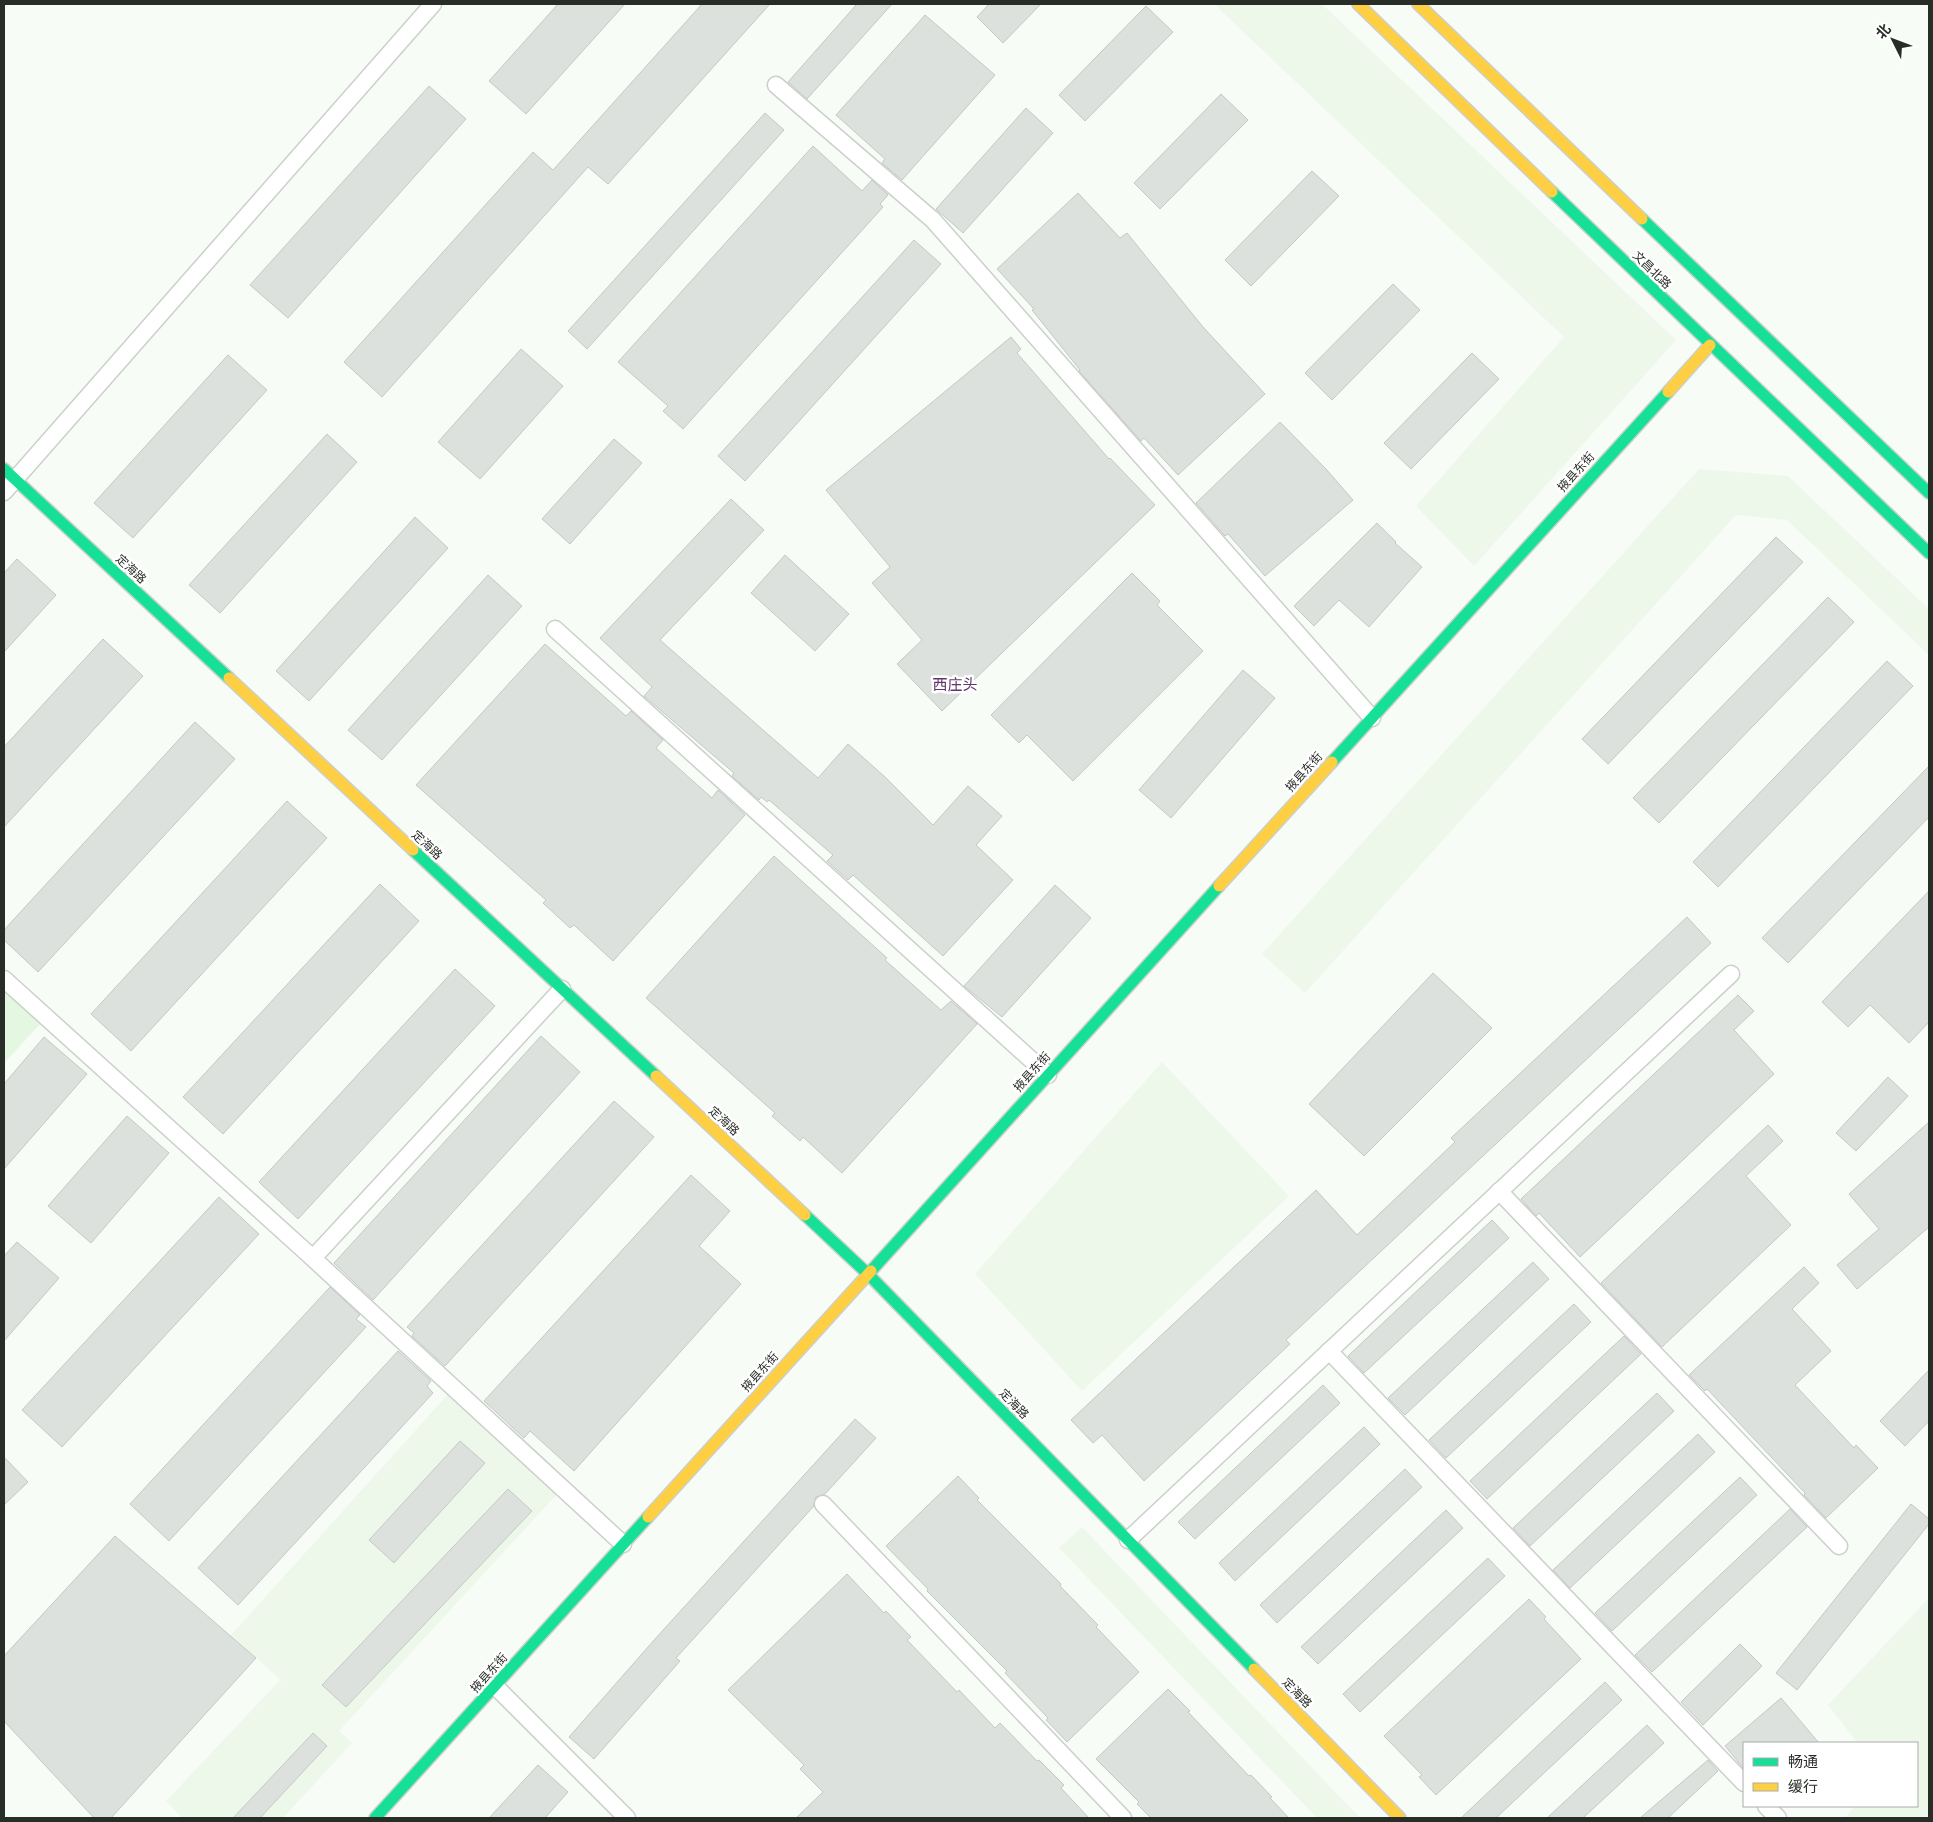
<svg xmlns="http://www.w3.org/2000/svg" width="1933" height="1822" font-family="Commissioner,'Noto Sans SC',sans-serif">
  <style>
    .built { fill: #edf8ea }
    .green { fill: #e4f7e0 }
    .building { fill: #dde1dd; stroke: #c4c9c3 }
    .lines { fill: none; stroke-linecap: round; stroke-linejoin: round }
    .street-casing { stroke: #ccd0cb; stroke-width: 19 }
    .fast-casing { stroke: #ccd0cb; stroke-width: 14 }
    .slow-casing { stroke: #ccd0cb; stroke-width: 14 }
    .street { stroke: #fefffe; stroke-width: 16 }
    .fast { stroke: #16e098; stroke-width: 11 }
    .slow { stroke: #ffcf43; stroke-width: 11 }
    .labels { text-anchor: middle; stroke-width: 5; stroke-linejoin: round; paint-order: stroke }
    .street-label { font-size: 12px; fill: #292d28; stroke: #fff }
    .quarter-label { font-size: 15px; fill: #60356a; stroke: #fff }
  </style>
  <rect width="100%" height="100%" fill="#f7fcf6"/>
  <g class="built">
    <polygon points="1214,4 1322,4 1676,340 1474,566 1416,506 1564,337"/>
    <polygon points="1699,469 1788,476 1929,609 1929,655 1787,520 1736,515 1305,993 1262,954"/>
    <polygon points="1162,1062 1289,1196 1082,1391 975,1274"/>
    <polygon points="450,1392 559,1492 339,1731 352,1743 283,1818 182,1818 166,1801 280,1680 285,1684 231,1635"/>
    <polygon points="1082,1527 1360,1818 1317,1818 1059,1548"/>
    <polygon points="1929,1598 1929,1818 1845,1818 1855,1806 1917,1806 1917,1743 1858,1743 1828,1705"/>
  </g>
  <polygon class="green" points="4,991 40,1024 4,1063"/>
  <g class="building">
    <polygon points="558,4 625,4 526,114 489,81"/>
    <polygon points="702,4 770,4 608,184 588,167 382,397 344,362 533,152 553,170"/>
    <polygon points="857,4 892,4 807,99 788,82"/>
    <polygon points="989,4 1041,4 1003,43 977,17"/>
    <polygon points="1146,6 1173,32 1085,121 1059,95"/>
    <polygon points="925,15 995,75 902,180 882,163 885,159 836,115"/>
    <polygon points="429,86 466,119 288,318 250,285"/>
    <polygon points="1221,94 1248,120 1160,209 1134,183"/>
    <polygon points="1026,108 1053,133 963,233 936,209"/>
    <polygon points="765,113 784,130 587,349 568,331"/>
    <polygon points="813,146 862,191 872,180 888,195 880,204 883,207 683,429 663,411 668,406 618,362"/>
    <polygon points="1312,171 1339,196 1251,286 1225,260"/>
    <polygon points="1078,193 1120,238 1127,233 1203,327 1265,394 1178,475 1144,438 1141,441 1079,371 1080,370 1032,310 1034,309 997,269"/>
    <polygon points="914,240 941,264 745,481 718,456"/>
    <polygon points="1393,284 1420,310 1332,400 1305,373"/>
    <polygon points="1011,337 1021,349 1017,353 1109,459 1110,458 1155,505 942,711 897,664 922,640 872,583 890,567 826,490"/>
    <polygon points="521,349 563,386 480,479 438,442"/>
    <polygon points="1472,353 1499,379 1411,469 1384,443"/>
    <polygon points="228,355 267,390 133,538 94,503"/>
    <polygon points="1280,422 1326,469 1353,500 1265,576 1228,534 1225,536 1196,503"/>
    <polygon points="327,434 357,462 220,613 189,585"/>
    <polygon points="614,439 642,463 570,544 542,519"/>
    <polygon points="731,499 764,530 660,640 818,778 848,744 885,777 933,825 968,786 1002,816 976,845 1013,880 943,956 853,875 848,880 827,861 833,855 769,800 767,802 761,797 759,800 732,776 734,773 644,696 652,687 600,638"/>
    <polygon points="415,517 448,548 309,701 276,671"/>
    <polygon points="1377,523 1396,542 1395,543 1422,567 1369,627 1339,600 1314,626 1294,606"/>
    <polygon points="1776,537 1803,562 1608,764 1582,739"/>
    <polygon points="785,555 849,614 815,651 751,593"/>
    <polygon points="17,559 56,595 4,652 4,573"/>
    <polygon points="1132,573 1160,601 1157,605 1203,651 1073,781 1027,735 1019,743 991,715"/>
    <polygon points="488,575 522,606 382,760 348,730"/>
    <polygon points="1828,597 1854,622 1659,823 1633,798"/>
    <polygon points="103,639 143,676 4,827 4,747"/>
    <polygon points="545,644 626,716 631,711 663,740 656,748 712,798 718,790 745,815 613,961 574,925 570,928 543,903 546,900 416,785"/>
    <polygon points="1887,661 1913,686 1718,887 1693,862"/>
    <polygon points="1243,670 1275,698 1171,818 1139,790"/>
    <polygon points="195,722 235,759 38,972 4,940 4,930"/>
    <polygon points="1929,766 1929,817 1788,963 1762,938"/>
    <polygon points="287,801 327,838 131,1051 91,1014"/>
    <polygon points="774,856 887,958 885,960 941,1010 951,1001 977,1024 842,1173 803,1137 800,1141 772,1116 775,1113 646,998"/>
    <polygon points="380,884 419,921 223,1134 183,1097"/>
    <polygon points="1055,885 1091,918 1002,1017 964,986"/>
    <polygon points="1929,891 1929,1022 1909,1043 1870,1005 1848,1027 1822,1002"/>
    <polygon points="1687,917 1711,943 1286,1340 1290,1344 1144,1481 1102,1435 1093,1443 1071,1420 1316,1190 1357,1235 1455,1142 1451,1138"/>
    <polygon points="455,969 495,1006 298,1219 259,1182"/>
    <polygon points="1433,973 1492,1028 1364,1156 1309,1104"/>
    <polygon points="1738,995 1754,1011 1734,1030 1774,1074 1580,1257 1539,1213 1536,1216 1521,1199"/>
    <polygon points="541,1036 580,1072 373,1300 334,1263"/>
    <polygon points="44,1037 87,1074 4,1169 4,1084"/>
    <polygon points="1888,1077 1908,1096 1856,1151 1836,1133"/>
    <polygon points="614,1101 654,1137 445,1366 412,1336 414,1333 407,1327"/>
    <polygon points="127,1116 169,1153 91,1243 48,1206"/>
    <polygon points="1929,1122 1929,1227 1857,1289 1837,1265 1879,1229 1849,1194"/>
    <polygon points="1768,1125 1783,1141 1746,1176 1791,1225 1662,1347 1601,1283"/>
    <polygon points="691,1175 730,1211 699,1246 741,1284 574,1471 530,1431 524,1438 484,1401"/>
    <polygon points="219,1197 259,1234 62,1447 22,1410"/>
    <polygon points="1492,1220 1509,1238 1364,1373 1348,1356"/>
    <polygon points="17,1242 59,1278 4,1341 4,1256"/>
    <polygon points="1533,1262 1549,1279 1405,1415 1388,1398"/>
    <polygon points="1804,1267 1819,1283 1792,1309 1831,1351 1795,1385 1854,1448 1856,1445 1878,1468 1826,1518 1804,1495 1805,1493 1707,1389 1705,1391 1689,1375"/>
    <polygon points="330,1287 360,1315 356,1319 366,1327 169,1541 130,1504"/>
    <polygon points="1574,1304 1591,1322 1446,1458 1429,1440"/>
    <polygon points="1624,1336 1641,1354 1487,1499 1470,1481"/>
    <polygon points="398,1351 431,1381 427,1386 433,1393 238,1605 198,1568"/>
    <polygon points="1929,1370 1929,1421 1905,1446 1880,1421"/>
    <polygon points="1323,1385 1340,1403 1195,1539 1178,1522"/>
    <polygon points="1657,1393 1674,1411 1530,1546 1513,1528"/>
    <polygon points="855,1419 876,1438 825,1494 816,1497 813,1507 676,1658 680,1661 594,1759 569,1737 655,1639"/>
    <polygon points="1364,1427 1380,1444 1235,1581 1219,1563"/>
    <polygon points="1698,1434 1715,1452 1570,1588 1553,1570"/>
    <polygon points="460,1441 485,1463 394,1563 369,1540"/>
    <polygon points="4,1457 28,1482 4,1505"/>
    <polygon points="1405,1469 1422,1487 1277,1623 1260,1605"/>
    <polygon points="958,1476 979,1498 977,1500 1061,1584 1060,1586 1098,1625 1096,1627 1139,1672 1067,1742 1046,1720 1048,1718 1005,1673 1007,1671 927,1591 928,1589 886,1546"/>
    <polygon points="1740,1477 1757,1495 1612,1631 1595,1613"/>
    <polygon points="508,1489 532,1511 346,1707 322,1685"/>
    <polygon points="1911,1504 1929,1519 1929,1524 1797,1690 1776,1673"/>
    <polygon points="1790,1509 1807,1527 1652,1672 1635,1655"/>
    <polygon points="1446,1510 1463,1528 1318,1664 1301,1647"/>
    <polygon points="115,1536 256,1658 111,1818 94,1818 4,1721 4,1656"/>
    <polygon points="1488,1558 1505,1576 1360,1712 1343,1694"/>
    <polygon points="847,1574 884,1613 886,1611 911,1637 907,1640 957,1692 959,1690 995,1728 1000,1723 1037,1761 1039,1760 1064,1785 1061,1788 1089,1818 796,1818 823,1792 800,1769 804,1765 728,1690"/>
    <polygon points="1529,1599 1546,1617 1544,1619 1581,1659 1436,1795 1419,1777 1422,1775 1384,1736"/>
    <polygon points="1740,1644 1762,1666 1703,1725 1681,1702"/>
    <polygon points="1605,1682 1622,1700 1496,1818 1461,1818"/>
    <polygon points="1168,1689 1190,1711 1188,1712 1249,1776 1251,1775 1272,1797 1270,1798 1289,1818 1151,1818 1137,1804 1139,1802 1096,1759"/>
    <polygon points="1781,1698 1819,1743 1744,1743 1744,1769 1725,1746"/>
    <polygon points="1647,1725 1664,1743 1583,1818 1547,1818"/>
    <polygon points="313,1733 327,1746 260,1818 233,1818"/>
    <polygon points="1708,1760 1718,1771 1668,1818 1640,1818"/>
    <polygon points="538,1765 568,1792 545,1818 489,1818"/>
  </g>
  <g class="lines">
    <defs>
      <g id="street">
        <polyline points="776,85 933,220 1372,718"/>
        <polyline points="4,492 433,4"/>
        <polyline points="555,629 1048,1075"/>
        <polyline points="4,979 305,1251 623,1544"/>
        <polyline points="1499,1191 1839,1546"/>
        <polyline points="313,1258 562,989"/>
        <polyline points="1329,1351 1744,1783"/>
        <polyline points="823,1504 1123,1818"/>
        <polyline points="1128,1540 1731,974"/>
        <polyline points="495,1686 627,1818"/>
        <polyline points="1766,1806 1778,1818"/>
      </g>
      <g id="fast">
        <polyline points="1552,192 1929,553"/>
        <polyline points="1642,219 1929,493"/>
        <polyline points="4,469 229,678"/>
        <polyline points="1332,762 1668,392"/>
        <polyline points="413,850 656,1076"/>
        <polyline points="805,1215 868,1274 1254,1669"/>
        <polyline points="871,1271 1219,886"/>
        <polyline points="375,1818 648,1517"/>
      </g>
      <g id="slow">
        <polyline points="1358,4 1552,192"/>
        <polyline points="1418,4 1642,219"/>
        <polyline points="1668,392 1710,345"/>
        <polyline points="229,678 413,850"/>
        <polyline points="1219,886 1332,762"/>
        <polyline points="656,1076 805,1215"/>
        <polyline points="648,1517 871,1271"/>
        <polyline points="1254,1669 1400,1818"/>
      </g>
    </defs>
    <use href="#street" class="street-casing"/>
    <use href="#fast" class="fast-casing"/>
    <use href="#slow" class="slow-casing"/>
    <use href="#street" class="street"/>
    <use href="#fast" class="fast"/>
    <use href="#slow" class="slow"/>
  </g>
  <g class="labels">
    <g class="street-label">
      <text transform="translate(1652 270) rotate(44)" y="4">文昌北路</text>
      <text transform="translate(1576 472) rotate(-48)" y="4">掖县东街</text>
      <text transform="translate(131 569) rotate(43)" y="4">定海路</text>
      <text transform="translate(1304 772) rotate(-48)" y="4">掖县东街</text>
      <text transform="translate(427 845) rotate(43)" y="4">定海路</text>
      <text transform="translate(1032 1072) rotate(-48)" y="4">掖县东街</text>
      <text transform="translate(724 1121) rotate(43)" y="4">定海路</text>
      <text transform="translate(760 1372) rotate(-48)" y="4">掖县东街</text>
      <text transform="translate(1014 1404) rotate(46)" y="4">定海路</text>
      <text transform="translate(489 1673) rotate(-48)" y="4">掖县东街</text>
      <text transform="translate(1297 1693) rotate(46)" y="4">定海路</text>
    </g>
    <g class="quarter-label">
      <text x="955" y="690">西庄头</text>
    </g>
  </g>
  <rect width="1933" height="1822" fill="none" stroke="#292d28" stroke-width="10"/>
  <rect x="1743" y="1742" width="175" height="65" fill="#ffffff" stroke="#a9aba9"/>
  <rect x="1753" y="1758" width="25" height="8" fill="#16e098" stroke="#a9aba9"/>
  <text x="1788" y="1767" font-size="15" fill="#292d28">畅通</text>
  <rect x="1753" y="1783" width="25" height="8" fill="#ffcf43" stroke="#a9aba9"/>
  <text x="1788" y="1792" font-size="15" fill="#292d28">缓行</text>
  <g transform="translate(1893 40) rotate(312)" stroke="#ffffff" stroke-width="4" paint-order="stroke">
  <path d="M0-4L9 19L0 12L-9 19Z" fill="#292d28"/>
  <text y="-8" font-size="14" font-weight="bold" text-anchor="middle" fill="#292d28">北</text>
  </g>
</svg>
